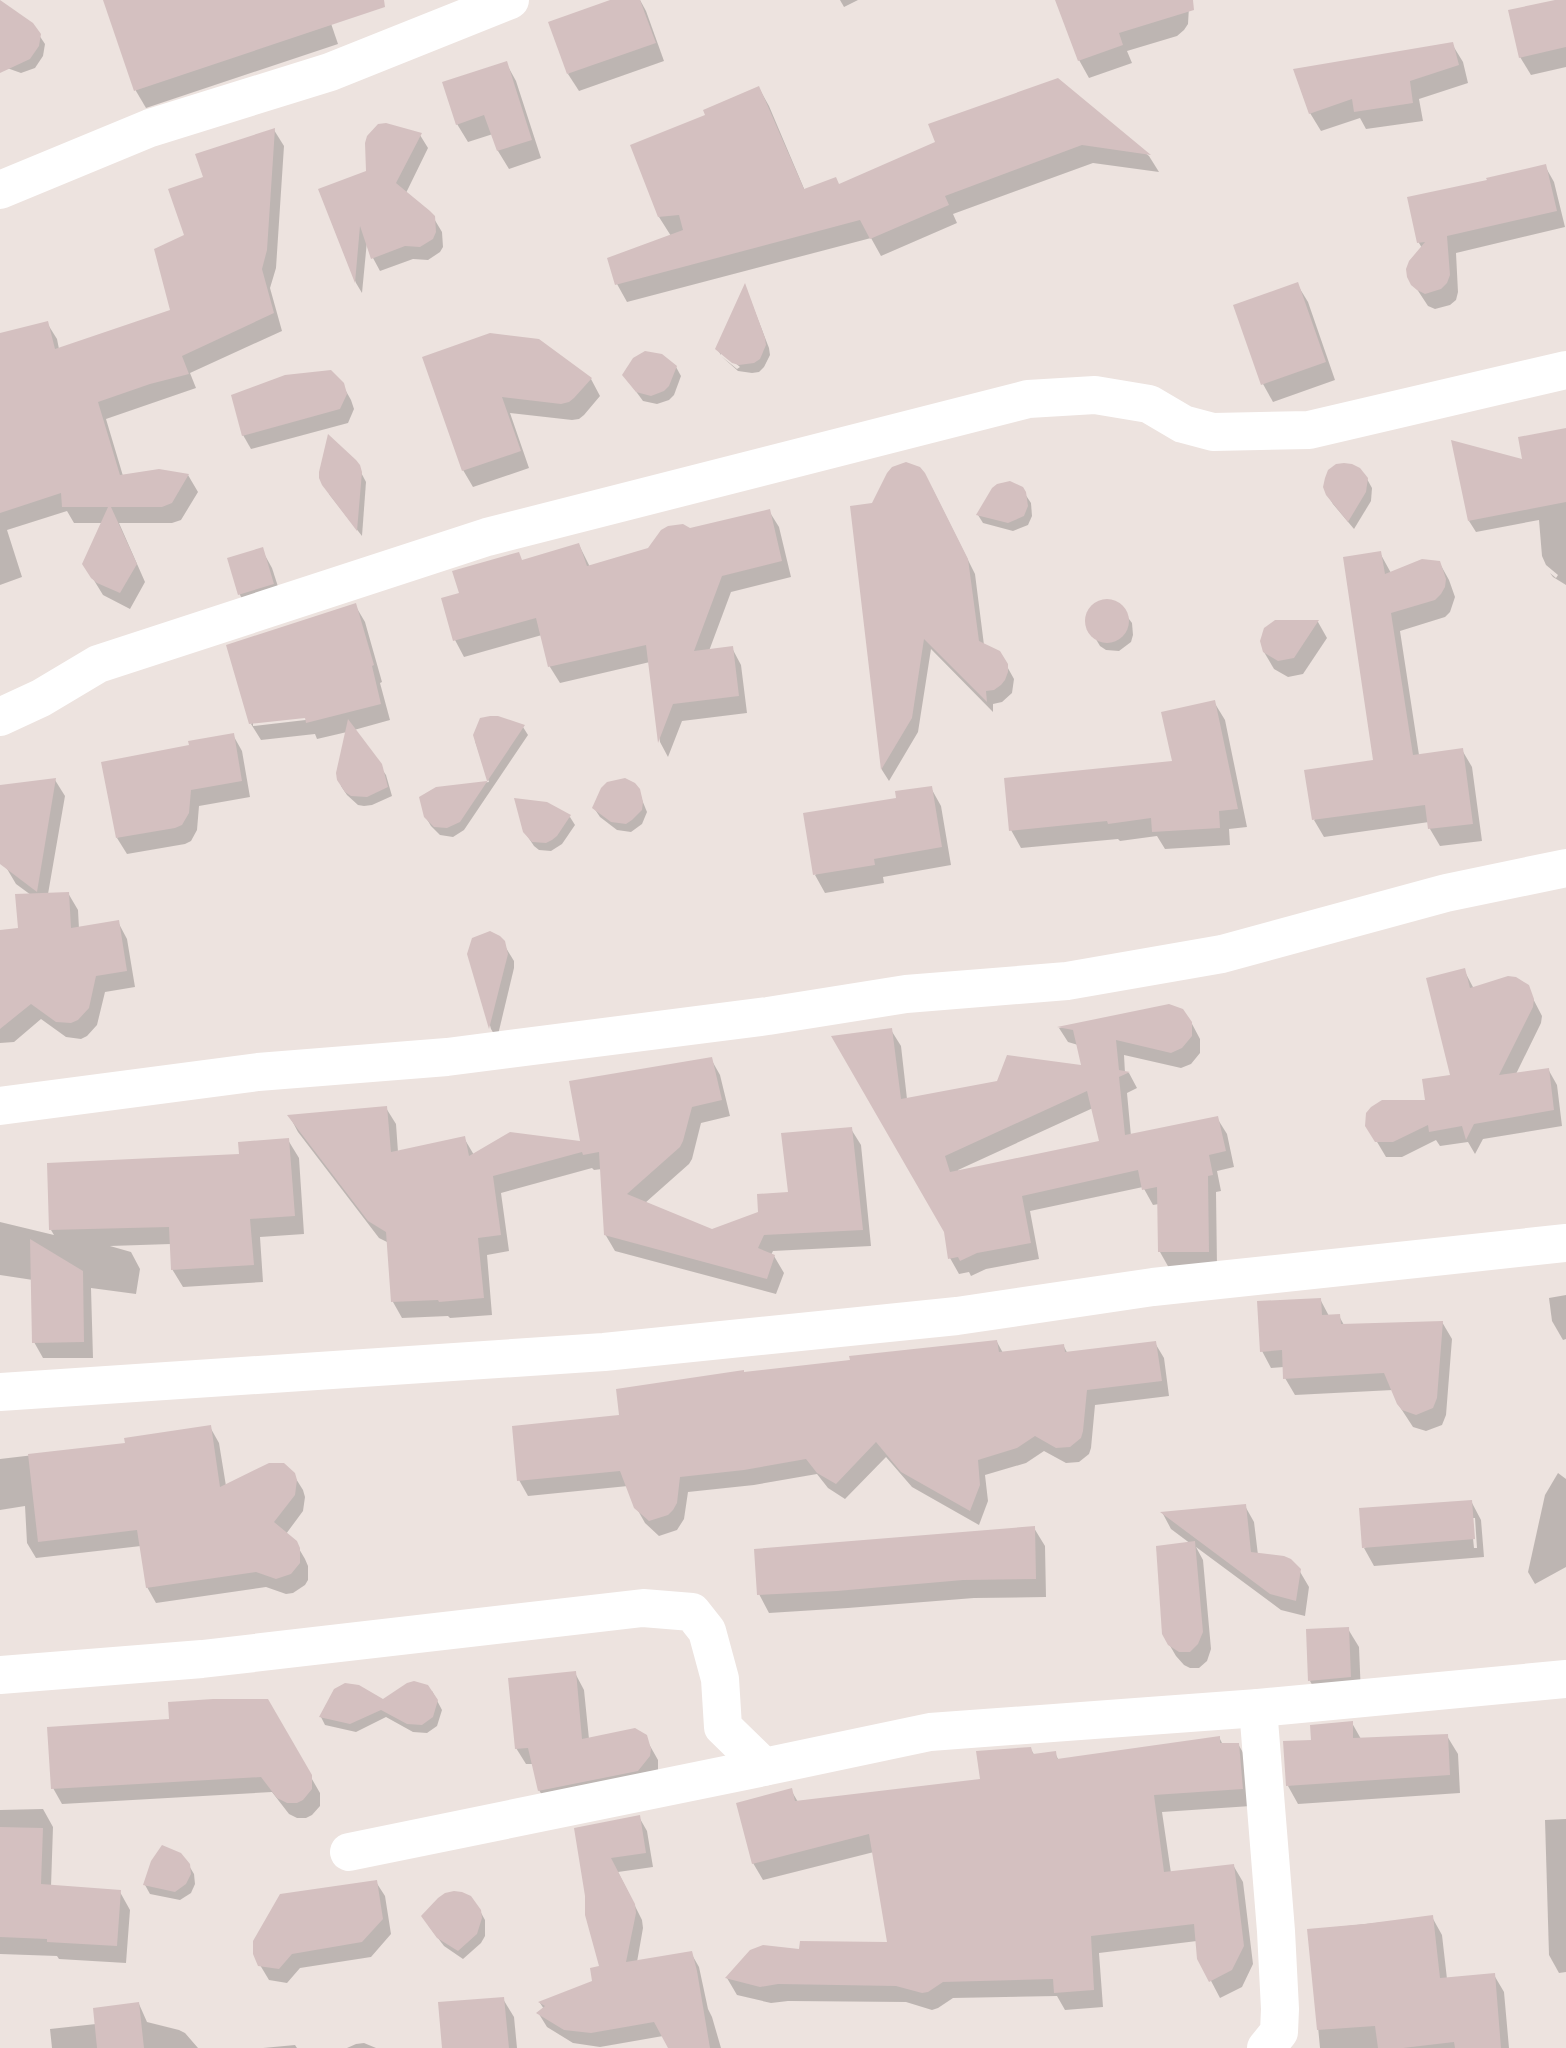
<svg xmlns="http://www.w3.org/2000/svg" width="1566" height="2048" font-family="Rubik,sans-serif">
  <style>
    .shadow { fill: #0003; fill-rule: evenodd }
    .building { fill: #d4c0c0; fill-rule: evenodd }
    .lines { fill: none; stroke-linecap: round; stroke-linejoin: round }
    .minor { stroke: #fff; stroke-width: 38 }
  </style>
  <rect width="100%" height="100%" fill="#ede3df"/>
  <g class="shadow">
    <polygon points="105,0 323,0 338,44 146,108 136,91"/>
    <polygon points="615,0 640,0 646,11 664,61 579,91 568,74"/>
    <polygon points="840,0 858,0 844,7"/>
    <polygon points="1057,0 1185,0 1189,7 1188,24 1184,30 1177,36 1127,51 1132,63 1089,78 1079,60"/>
    <polygon points="1563,0 1566,0 1566,67 1531,75 1520,57"/>
    <polygon points="0,25 39,35 45,44 43,56 35,68 21,73 7,68 0,56"/>
    <polygon points="1452,44 1463,62 1468,83 1419,99 1423,121 1366,129 1360,118 1321,131 1310,113"/>
    <polygon points="506,63 516,81 541,158 509,169 498,151 493,134 468,142 457,124"/>
    <polygon points="1057,80 1149,156 1159,172 1093,163 953,214 957,223 881,256 871,238 627,302 617,284 671,236 659,217 707,116 759,88 769,106 805,191 839,186 937,143"/>
    <polygon points="274,130 284,146 276,268 270,288 282,331 190,373 196,388 106,419 123,476 188,475 198,492 181,520 172,523 119,523 145,582 130,609 103,595 84,564 103,523 74,523 67,511 7,530 22,577 0,585 0,335 47,323 57,339 59,349 172,311 186,235 205,178"/>
    <polygon points="420,135 428,148 406,193 433,217 442,232 443,247 440,252 428,260 413,259 380,271 373,258 367,241 362,293 356,283 321,190 368,172"/>
    <polygon points="1545,166 1554,182 1565,227 1456,253 1458,292 1456,300 1450,305 1435,309 1428,306 1409,277 1422,248 1419,243 1409,199 1489,181"/>
    <polygon points="1297,284 1308,302 1335,380 1273,402 1263,384"/>
    <polygon points="745,286 769,348 770,355 764,367 759,372 752,373 738,371 721,356 737,369 740,367 721,351 721,355 717,349"/>
    <polygon points="424,358 591,379 600,396 584,415 579,419 572,420 510,413 529,468 473,487 463,470"/>
    <polygon points="676,367 681,376 674,395 669,400 657,404 643,401 624,375"/>
    <polygon points="342,384 351,400 354,409 348,423 251,449 243,435"/>
    <polygon points="1566,430 1566,585 1553,577 1550,573 1556,578 1558,575 1546,565 1542,556 1539,520 1476,532 1469,521 1524,462"/>
    <polygon points="355,461 366,482 362,536 329,494"/>
    <polygon points="1367,479 1372,488 1371,501 1354,529 1333,504 1327,494"/>
    <polygon points="932,488 975,574 984,645 999,652 1014,679 1012,693 1002,702 993,704 993,712 931,649 918,732 889,781 882,770 852,507 873,505"/>
    <polygon points="1025,494 1031,503 1032,516 1028,525 1013,531 983,523 978,515"/>
    <polygon points="769,511 779,527 791,577 731,592 709,651 732,648 741,665 747,713 682,721 668,757 660,742 650,662 560,683 550,667 542,635 464,657 455,640 461,595 523,562 579,545 590,567 649,549 689,530"/>
    <polygon points="262,550 272,568 283,602 250,613 240,595 229,559"/>
    <polygon points="1380,553 1391,573 1439,562 1449,580 1455,597 1450,612 1445,617 1400,631 1419,755 1462,750 1472,767 1482,841 1440,846 1430,829 1429,822 1324,837 1314,820 1375,762"/>
    <polygon points="1105,601 1117,603 1132,623 1133,635 1131,642 1119,651 1106,650 1100,646 1087,624 1089,611 1093,606"/>
    <path d="M 355,605 L 365,622 L 382,682 L 380,683 L 390,720 L 354,730 L 386,775 L 392,796 L 372,805 L 364,806 L 358,805 L 347,795 L 341,786 L 347,732 L 317,739 L 315,734 L 261,740 L 251,724 ZM 313,715 L 314,719 L 253,726 L 253,722 Z"/>
    <polygon points="1276,622 1318,622 1327,638 1303,674 1288,677 1274,669 1264,652"/>
    <polygon points="1214,702 1225,720 1247,827 1229,829 1230,845 1165,849 1157,836 1120,841 1118,839 1021,848 1011,830 1174,763"/>
    <polygon points="523,727 528,735 464,830 453,837 440,835 431,826 425,816 437,788 489,782 475,741"/>
    <polygon points="233,735 242,751 250,797 199,806 197,830 191,841 185,844 127,854 117,838 191,747"/>
    <polygon points="55,780 65,796 48,894 68,893 78,910 79,929 118,922 127,939 135,987 105,992 97,1025 87,1036 81,1039 66,1037 41,1019 14,1042 0,1043 0,931 20,929 31,895 16,884 0,857 0,787"/>
    <polygon points="931,788 941,806 951,865 883,877 884,883 825,893 815,875 898,800"/>
    <polygon points="638,790 647,812 642,824 631,832 617,830 600,817 594,808"/>
    <polygon points="570,817 575,825 562,844 551,851 539,850 534,846 524,831"/>
    <polygon points="506,948 514,961 514,968 497,1039 491,1029 469,954"/>
    <polygon points="1464,970 1474,989 1527,987 1542,1016 1541,1023 1516,1074 1548,1069 1557,1085 1562,1126 1483,1139 1475,1154 1468,1142 1440,1146 1436,1140 1402,1157 1386,1157 1367,1125 1427,1102 1452,1076"/>
    <path d="M 1169,1006 L 1191,1022 L 1200,1039 L 1200,1053 L 1191,1064 L 1181,1068 L 1124,1055 L 1125,1073 L 1129,1073 L 1137,1088 L 1127,1093 L 1131,1136 L 1217,1118 L 1227,1134 L 1234,1167 L 1217,1171 L 1221,1191 L 1216,1192 L 1217,1267 L 1169,1268 L 1160,1252 L 1159,1204 L 1153,1205 L 1143,1187 L 1030,1211 L 1039,1259 L 986,1269 L 971,1276 L 969,1272 L 959,1274 L 950,1258 L 945,1231 L 833,1037 L 891,1030 L 901,1046 L 907,1099 L 1083,1067 L 1078,1045 L 1068,1042 L 1059,1028 ZM 1093,1108 L 1101,1142 L 959,1172 L 958,1170 Z"/>
    <polygon points="711,1059 720,1075 730,1116 701,1123 692,1159 689,1164 645,1203 712,1231 760,1213 790,1194 851,1129 861,1145 871,1246 773,1251 771,1255 774,1256 784,1273 776,1294 615,1251 605,1234 602,1169 594,1170 592,1168 501,1193 509,1251 487,1255 492,1315 450,1318 448,1316 402,1318 393,1302 389,1243 379,1238 298,1132 290,1117 386,1108 396,1124 398,1152 464,1138 474,1155 582,1143"/>
    <polygon points="288,1140 299,1158 304,1234 260,1237 263,1282 183,1287 172,1269 171,1244 110,1246 131,1252 140,1269 136,1294 91,1288 93,1358 43,1358 34,1342 33,1280 0,1275 0,1222 54,1235 51,1230 240,1156"/>
    <polygon points="1566,1295 1566,1339 1563,1340 1552,1321 1549,1298"/>
    <polygon points="1320,1299 1329,1316 1339,1316 1344,1325 1442,1322 1452,1339 1446,1415 1442,1425 1426,1431 1413,1427 1398,1404 1393,1390 1295,1395 1285,1378 1284,1367 1271,1368 1262,1351"/>
    <polygon points="997,1342 1003,1353 1063,1345 1068,1354 1155,1343 1164,1358 1169,1396 1095,1405 1091,1448 1089,1454 1079,1462 1066,1463 1044,1451 1026,1463 985,1475 988,1501 979,1525 912,1487 886,1457 845,1499 828,1488 817,1474 754,1485 688,1492 684,1519 677,1530 659,1536 645,1523 636,1507 628,1486 528,1496 519,1480 621,1417 744,1374"/>
    <polygon points="210,1427 219,1443 226,1486 293,1474 303,1490 305,1497 303,1511 286,1534 295,1542 305,1559 308,1566 308,1580 305,1585 293,1593 286,1594 266,1587 156,1603 147,1587 141,1546 36,1558 27,1543 25,1506 0,1510 0,1459 127,1444"/>
    <polygon points="1558,1473 1566,1479 1566,1567 1535,1584 1528,1572 1545,1495"/>
    <path d="M 1471,1501 L 1481,1520 L 1484,1557 L 1374,1566 L 1364,1548 ZM 1471,1518 L 1475,1518 L 1477,1548 L 1474,1548 Z"/>
    <polygon points="1245,1506 1254,1522 1258,1555 1299,1570 1309,1587 1305,1616 1281,1610 1196,1547 1203,1560 1211,1649 1207,1661 1199,1668 1190,1668 1184,1665 1176,1656 1166,1639 1191,1544 1171,1529 1163,1514"/>
    <polygon points="1034,1528 1045,1546 1046,1597 974,1598 848,1608 769,1613 759,1594"/>
    <polygon points="1348,1629 1359,1647 1361,1695 1320,1699 1310,1681"/>
    <polygon points="575,1673 584,1690 589,1739 645,1737 658,1760 658,1773 549,1807 539,1790 533,1764 526,1764 516,1748"/>
    <polygon points="432,1691 442,1710 437,1726 427,1733 413,1732 386,1717 356,1732 325,1725 321,1717 383,1701"/>
    <polygon points="267,1701 320,1793 320,1806 312,1815 306,1818 297,1818 289,1814 272,1792 62,1804 53,1788 171,1721"/>
    <polygon points="1352,1723 1361,1739 1447,1736 1458,1754 1460,1793 1298,1804 1288,1786 1313,1741"/>
    <polygon points="1219,1737 1223,1745 1238,1744 1248,1761 1251,1806 1162,1812 1171,1873 1233,1865 1243,1882 1253,1964 1242,1987 1220,1998 1199,1958 1197,1941 1099,1953 1103,2007 1065,2010 1057,1996 953,1998 938,2008 932,2010 906,2002 788,2001 771,2003 737,1995 727,1978 801,1951 889,1944 874,1852 763,1880 753,1863 791,1790 798,1802 982,1781 1030,1748 1035,1756 1055,1753 1059,1761"/>
    <polygon points="43,1809 53,1827 51,1887 120,1892 130,1910 126,1963 59,1959 57,1956 0,1954 0,1810"/>
    <polygon points="639,1817 647,1831 653,1867 618,1872 642,1920 643,1928 637,1962 691,1953 699,1967 708,2009 712,2017 721,2048 670,2048 663,2036 600,2047 573,2043 547,2027 539,2014 544,2009 540,2003 594,1983 601,1968 576,1830"/>
    <polygon points="1566,1819 1566,1972 1559,1973 1549,1955 1545,1820"/>
    <polygon points="185,1859 194,1874 195,1884 191,1893 180,1900 150,1894 145,1885"/>
    <polygon points="376,1882 385,1896 391,1934 371,1957 300,1968 287,1983 269,1980 260,1965"/>
    <polygon points="480,1911 485,1920 485,1936 481,1943 463,1959 444,1946 428,1925"/>
    <polygon points="1432,1917 1442,1935 1447,1979 1494,1975 1504,1992 1509,2048 1320,2048 1309,1930"/>
    <polygon points="503,1999 514,2017 517,2048 444,2048"/>
    <polygon points="139,2004 147,2022 179,2030 185,2033 198,2048 52,2048 50,2029 96,2024"/>
    <polygon points="364,2043 376,2048 347,2048 356,2044"/>
    <polygon points="295,2045 297,2048 263,2048"/>
  </g>
  <g class="building">
    <polygon points="0,0 33,23 41,34 39,46 30,59 0,73"/>
    <polygon points="103,0 384,0 385,7 134,91"/>
    <polygon points="610,0 640,0 656,43 567,74 548,22"/>
    <polygon points="1055,0 1193,0 1194,10 1119,33 1123,45 1078,61"/>
    <polygon points="1555,0 1566,0 1566,47 1519,58 1508,10"/>
    <polygon points="1453,42 1459,65 1410,81 1413,103 1354,112 1352,99 1309,114 1293,69"/>
    <polygon points="507,61 532,140 497,151 484,115 456,125 442,82"/>
    <polygon points="1058,78 1151,155 1082,145 945,196 949,205 870,239 860,220 615,285 607,258 683,230 679,215 658,217 630,145 705,115 703,110 759,86 804,189 836,177 839,184 935,142 928,124"/>
    <polygon points="386,123 422,133 396,183 430,211 435,216 436,232 433,239 420,247 405,246 371,259 360,226 355,283 318,189 366,171 365,143 367,136 378,124"/>
    <polygon points="275,128 267,250 262,269 274,313 182,356 189,374 150,384 98,402 120,475 159,469 189,474 172,503 162,507 111,507 137,564 120,593 97,583 91,578 82,564 108,507 62,507 61,493 0,513 0,333 48,321 55,349 170,310 154,249 184,235 168,189 203,177 195,154"/>
    <polygon points="1546,164 1557,211 1447,236 1450,275 1447,283 1441,289 1425,294 1417,290 1411,285 1407,277 1406,269 1409,261 1425,242 1417,243 1407,197 1487,180 1486,178"/>
    <polygon points="1298,282 1326,362 1261,385 1233,305"/>
    <polygon points="745,283 765,338 766,345 760,359 754,363 739,365 732,363 715,349"/>
    <polygon points="490,333 539,339 592,378 574,398 569,402 561,404 502,397 521,451 462,471 422,357"/>
    <polygon points="645,351 662,354 677,366 669,386 664,391 651,396 636,392 622,375 633,358"/>
    <polygon points="331,370 344,383 347,394 340,409 242,436 231,395 285,375"/>
    <polygon points="1566,428 1566,502 1468,521 1451,440 1522,459 1518,437"/>
    <polygon points="328,434 356,460 360,465 362,472 357,531 322,485 319,478 319,472"/>
    <polygon points="906,462 920,467 925,473 968,559 979,641 1000,651 1008,664 1008,672 1005,680 1001,685 994,690 986,691 987,702 924,639 912,718 881,770 850,506 872,503 887,473 892,467"/>
    <polygon points="1344,463 1352,464 1360,468 1368,478 1366,492 1348,522 1326,495 1323,487 1325,478 1328,470 1336,464"/>
    <polygon points="1010,481 1023,487 1026,492 1028,506 1024,516 1008,523 976,515 992,488 997,484"/>
    <polygon points="770,509 782,561 722,576 694,651 733,646 739,696 673,704 658,743 646,645 548,667 536,618 453,641 441,598 459,593 452,571 519,552 522,560 579,543 587,566 648,548 661,530 668,526 683,524 690,528"/>
    <polygon points="263,547 274,584 238,595 227,558"/>
    <polygon points="1381,551 1385,574 1422,559 1440,561 1446,579 1445,587 1441,594 1435,600 1391,613 1413,755 1463,748 1473,824 1428,829 1425,805 1312,820 1304,770 1373,760 1343,557"/>
    <circle cx="1107" cy="621" r="22"/>
    <polygon points="356,603 374,665 372,666 381,704 306,723 305,718 249,724 226,645"/>
    <polygon points="1275,620 1319,620 1294,658 1278,661 1263,652 1260,641 1264,628"/>
    <polygon points="1215,700 1238,809 1219,811 1220,828 1152,832 1151,818 1108,824 1107,821 1009,831 1004,778 1172,761 1161,712"/>
    <polygon points="490,716 498,716 525,725 460,822 447,828 434,827 424,817 419,797 436,787 487,781 473,735 480,718"/>
    <polygon points="348,719 382,764 388,787 367,797 351,796 345,792 337,780 336,773"/>
    <polygon points="234,733 242,781 191,790 189,813 182,825 175,828 116,838 101,762 189,745 188,741"/>
    <polygon points="56,778 37,892 0,864 0,785"/>
    <polygon points="625,778 635,783 640,789 643,802 642,810 632,820 626,824 611,822 592,808 601,788 607,782"/>
    <polygon points="932,786 942,847 874,859 875,865 813,875 803,813 896,798 895,791"/>
    <polygon points="514,798 547,802 571,815 557,836 552,840 546,843 532,842 523,832"/>
    <polygon points="69,892 71,928 119,920 127,971 96,976 89,1008 78,1020 71,1023 56,1022 31,1004 0,1029 0,930 18,928 15,894"/>
    <polygon points="490,931 500,936 505,941 508,954 489,1029 467,954 472,938"/>
    <polygon points="1465,968 1470,988 1508,976 1516,977 1529,985 1534,999 1533,1007 1499,1075 1549,1068 1554,1110 1474,1124 1466,1140 1462,1126 1429,1132 1428,1125 1393,1142 1375,1142 1365,1126 1366,1113 1371,1107 1382,1100 1425,1100 1422,1079 1450,1075 1426,978"/>
    <path d="M 1169,1004 L 1183,1009 L 1192,1022 L 1192,1036 L 1182,1048 L 1171,1053 L 1116,1040 L 1119,1070 L 1130,1072 L 1119,1077 L 1125,1135 L 1218,1116 L 1226,1151 L 1209,1155 L 1213,1175 L 1208,1176 L 1209,1252 L 1158,1252 L 1157,1187 L 1142,1190 L 1138,1170 L 1022,1196 L 1031,1243 L 977,1253 L 960,1261 L 958,1257 L 948,1259 L 944,1232 L 831,1036 L 892,1028 L 901,1099 L 997,1081 L 1007,1055 L 1081,1065 L 1073,1030 L 1057,1027 ZM 1087,1091 L 1099,1141 L 950,1172 L 945,1156 Z"/>
    <polygon points="712,1057 722,1100 692,1107 683,1141 680,1147 627,1194 712,1229 758,1212 757,1194 788,1192 781,1133 852,1127 863,1230 764,1235 758,1248 775,1255 767,1279 604,1235 599,1152 583,1155 582,1152 493,1176 501,1235 478,1238 484,1298 439,1302 438,1300 391,1302 386,1232 368,1221 287,1115 387,1106 391,1152 465,1136 469,1156 510,1132 580,1141 569,1081"/>
    <polygon points="289,1138 295,1216 250,1219 254,1265 171,1270 169,1227 49,1230 47,1163 239,1154 238,1142"/>
    <polygon points="30,1239 83,1271 84,1342 32,1343"/>
    <polygon points="1321,1298 1322,1315 1340,1314 1341,1324 1443,1321 1437,1398 1433,1408 1416,1415 1402,1410 1397,1404 1384,1373 1283,1379 1282,1350 1260,1352 1257,1301"/>
    <polygon points="997,1340 999,1352 1064,1344 1065,1352 1156,1341 1162,1381 1087,1390 1083,1431 1081,1438 1070,1447 1056,1448 1035,1436 1017,1448 978,1460 980,1485 970,1511 901,1472 876,1442 836,1484 817,1473 806,1459 744,1470 680,1477 677,1503 673,1510 668,1515 649,1521 634,1508 620,1471 517,1481 512,1426 619,1415 616,1389 744,1370 744,1372 850,1360 849,1356"/>
    <polygon points="211,1425 220,1487 269,1463 284,1463 295,1473 297,1480 295,1495 274,1522 297,1541 300,1548 300,1563 291,1574 276,1579 256,1572 146,1588 137,1530 38,1542 28,1454 125,1443 124,1438"/>
    <polygon points="1472,1500 1475,1539 1362,1548 1359,1508"/>
    <polygon points="1246,1504 1251,1552 1284,1556 1291,1559 1301,1569 1296,1601 1270,1594 1160,1512"/>
    <polygon points="1035,1526 1036,1579 963,1580 837,1591 757,1595 754,1549"/>
    <polygon points="1195,1541 1203,1632 1198,1644 1190,1652 1179,1652 1168,1645 1162,1634 1156,1546"/>
    <polygon points="1349,1627 1351,1677 1308,1681 1306,1629"/>
    <polygon points="576,1671 582,1739 635,1728 647,1735 651,1749 650,1756 638,1771 538,1791 528,1748 515,1749 508,1678"/>
    <polygon points="414,1681 428,1685 438,1700 433,1717 422,1725 407,1724 381,1710 350,1724 319,1717 334,1689 345,1683 359,1685 383,1699 407,1683"/>
    <polygon points="213,1699 268,1699 312,1775 312,1789 303,1800 297,1803 287,1803 277,1798 261,1777 51,1789 47,1727 169,1719 168,1702"/>
    <polygon points="1353,1721 1353,1738 1448,1734 1450,1775 1286,1786 1283,1741 1311,1740 1310,1725"/>
    <polygon points="1220,1736 1220,1743 1239,1743 1243,1789 1154,1795 1164,1872 1234,1864 1244,1946 1232,1970 1209,1982 1197,1959 1194,1924 1091,1936 1094,1990 1054,1993 1053,1979 943,1982 928,1992 922,1993 896,1986 778,1984 760,1987 725,1978 750,1950 763,1945 799,1949 800,1941 887,1942 869,1834 752,1864 736,1803 792,1788 795,1801 980,1779 976,1751 1031,1747 1033,1754 1056,1751 1057,1759"/>
    <polygon points="640,1815 646,1853 611,1858 635,1904 636,1913 626,1962 692,1951 697,1971 710,2048 668,2048 654,2022 591,2033 564,2030 536,2013 545,2006 538,2002 592,1981 590,1968 599,1966 585,1915 585,1896 574,1828"/>
    <polygon points="0,1827 43,1828 41,1884 121,1890 117,1946 47,1942 47,1939 0,1937"/>
    <polygon points="162,1845 181,1853 190,1864 191,1874 186,1884 175,1892 143,1885 151,1861"/>
    <polygon points="377,1880 383,1919 362,1942 292,1954 279,1969 258,1966 253,1954 253,1941 280,1894"/>
    <polygon points="454,1891 462,1892 471,1896 481,1910 482,1918 477,1934 458,1951 437,1938 421,1916 438,1898 445,1893"/>
    <polygon points="1433,1915 1440,1978 1495,1973 1501,2048 1455,2048 1454,2042 1403,2048 1378,2048 1375,2026 1317,2030 1307,1929 1364,1924"/>
    <polygon points="504,1997 509,2048 442,2048 438,2002"/>
    <polygon points="139,2002 144,2048 97,2048 93,2008"/>
  </g>
  <g class="lines">
    <g class="minor">
      <polyline points="0,190 150,128 330,72 510,0"/>
      <polyline points="0,717 41,698 98,664 487,537 1028,399 1095,395 1149,404 1183,424 1213,432 1309,430 1566,370"/>
      <polyline points="0,1106 258,1072 447,1057 768,1016 906,994 1067,981 1222,954 1446,893 1566,868"/>
      <polyline points="0,1392 604,1352 957,1316 1153,1287 1566,1243"/>
      <polyline points="0,1675 202,1659 643,1608 692,1612 707,1631 720,1679 723,1727 764,1767 930,1732 1258,1708 1566,1679"/>
      <polyline points="1258,1708 1276,1931 1280,2009 1279,2032 1266,2048"/>
      <polyline points="349,1852 764,1767"/>
    </g>
  </g>
</svg>
